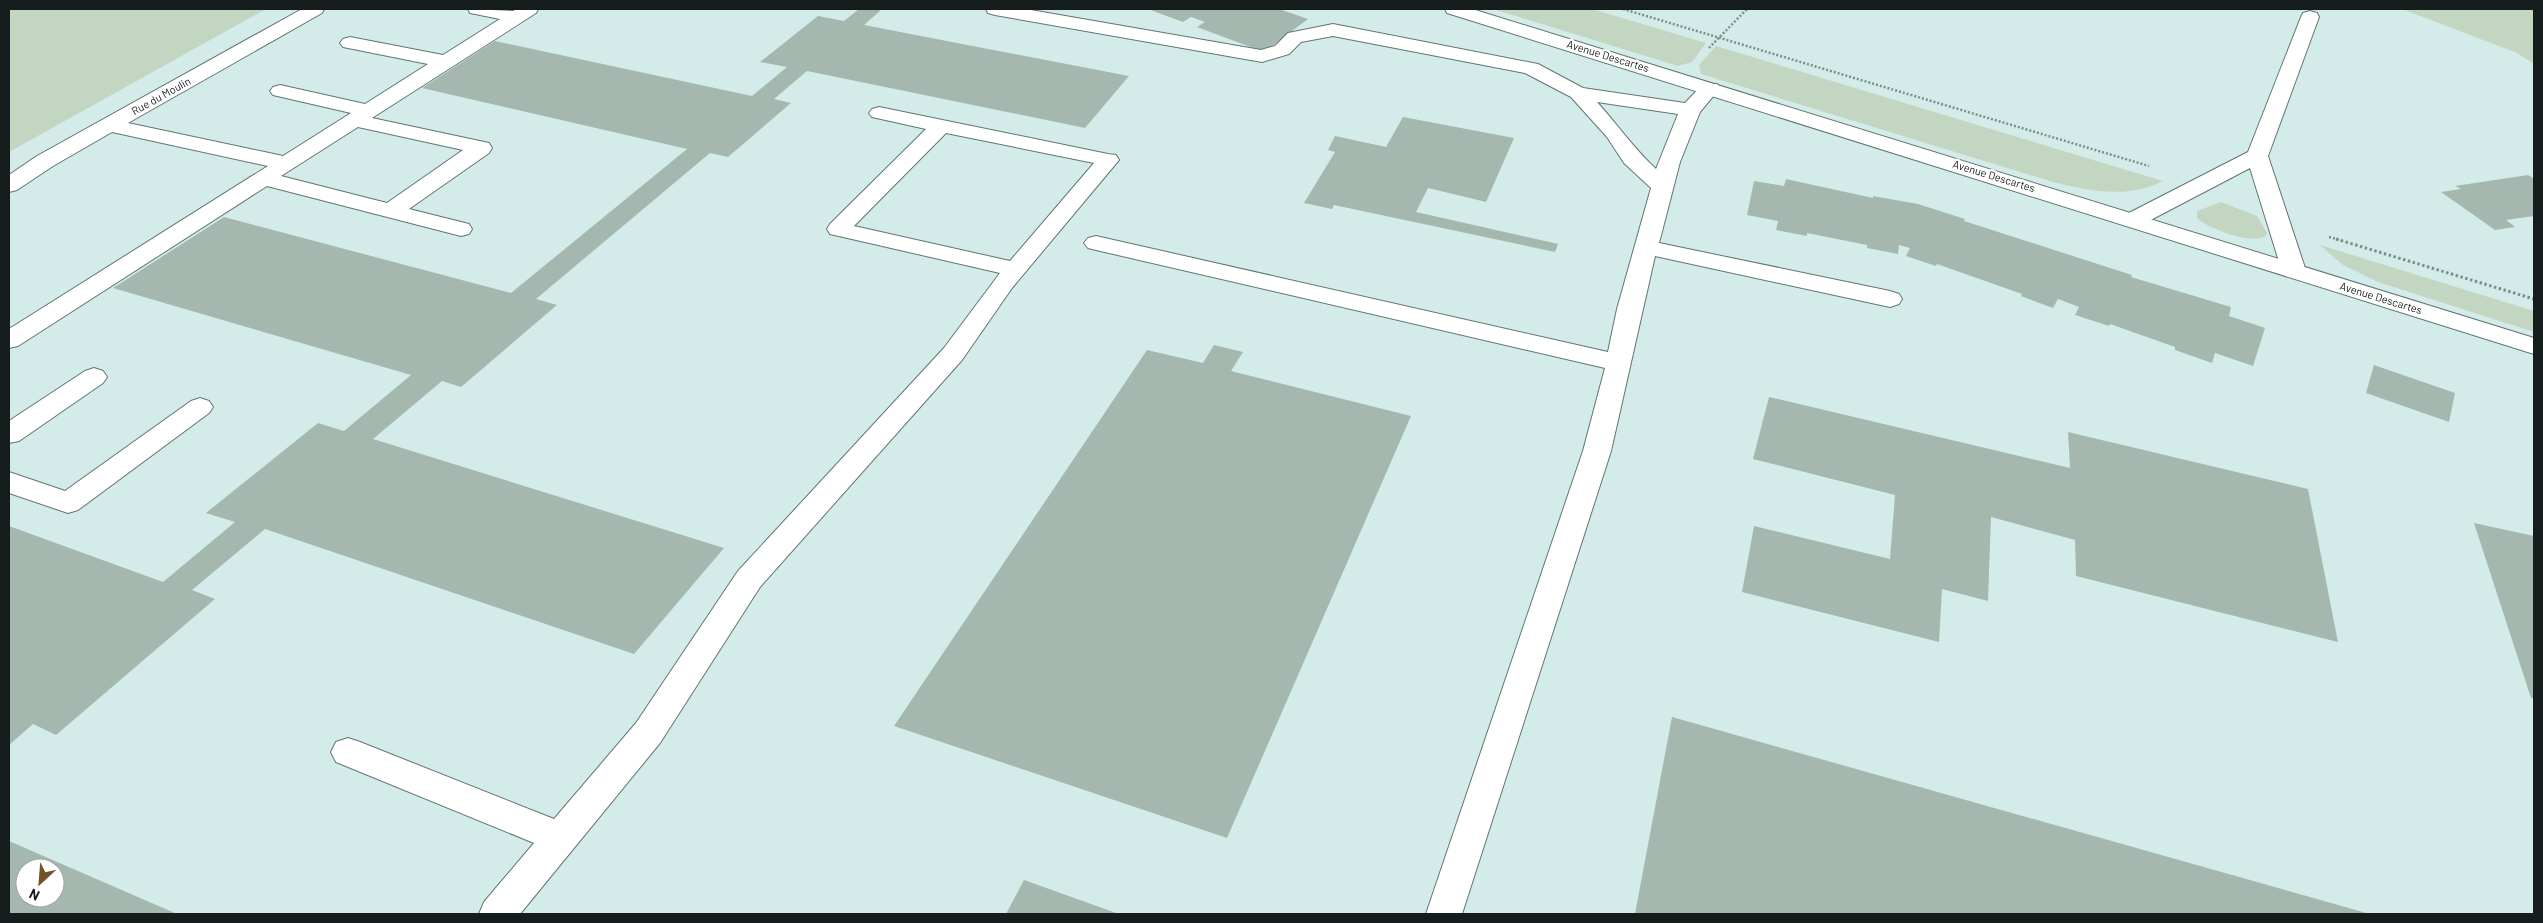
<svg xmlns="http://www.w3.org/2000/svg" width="2543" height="923" font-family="Barlow,sans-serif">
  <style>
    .green { fill: #c3d6c2 }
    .building { fill: #a4b8af; fill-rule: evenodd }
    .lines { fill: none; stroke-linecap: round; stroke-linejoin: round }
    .minor-casing { stroke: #607573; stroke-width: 2 }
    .major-casing { stroke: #607573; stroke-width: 2 }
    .path-far1 { stroke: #7d8e8c; stroke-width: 2.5; stroke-dasharray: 2 2; stroke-linecap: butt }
    .path { stroke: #7d8e8c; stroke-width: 3; stroke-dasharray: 2.5 2.5; stroke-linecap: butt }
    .minor { fill: #fff; fill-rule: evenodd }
    .major { fill: #fff; fill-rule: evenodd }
    .labels { text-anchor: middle; stroke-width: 4.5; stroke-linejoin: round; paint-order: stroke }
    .far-street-label { font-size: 11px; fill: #141d1c; stroke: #fff }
  </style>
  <rect width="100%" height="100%" fill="#d4ece9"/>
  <g class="green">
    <polygon points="9,9 266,9 9,152"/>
    <polygon points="1493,9 1592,9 1706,43 1692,62 1678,66"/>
    <polygon points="2402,9 2534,9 2534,64 2517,53"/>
    <path d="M 1716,46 L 2163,181 C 2129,199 2088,191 2053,182 L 1701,74 L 1699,65 Z"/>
    <path d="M 2221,202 L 2257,216 L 2267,233 L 2266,236 C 2251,245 2209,229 2197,218 L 2197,211 Z"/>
    <polygon points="2320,245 2534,311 2534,332 2378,282 2343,265"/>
  </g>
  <g class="building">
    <polygon points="859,9 881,10 864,25 1129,76 1085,128 807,71 774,99 791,103 728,157 710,153 536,299 557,305 461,387 442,381 373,439 724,548 634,654 265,529 192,590 215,599 56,735 33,724 9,745 9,526 163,582 235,522 206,513 318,423 344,431 411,375 113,288 224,217 511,293 687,149 422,88 495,41 752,96 787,67 760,62 818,16 844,21"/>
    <polygon points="1148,9 1279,9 1308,19 1264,52 1197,27 1205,22 1191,17 1183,22"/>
    <polygon points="1403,117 1514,138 1486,202 1428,188 1416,212 1558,244 1555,252 1334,205 1332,209 1304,203 1335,152 1328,150 1335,136 1386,147"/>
    <polygon points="2528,175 2534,179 2534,216 2506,220 2515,227 2495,230 2441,192 2461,189 2455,186"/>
    <polygon points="1786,179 1873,198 1873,196 1918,204 1965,219 1964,221 2132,275 2131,277 2231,307 2229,316 2265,328 2253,366 2215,353 2212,363 2175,350 2175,347 2110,324 2109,326 2075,315 2079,307 2058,299 2053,308 2021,296 2022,294 1937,264 1936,266 1906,256 1910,248 1899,245 1898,254 1867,248 1867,245 1807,233 1807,236 1776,230 1778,221 1747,215 1754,181 1784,186"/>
    <polygon points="1214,345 1243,352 1231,371 1411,416 1227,838 894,726 1147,350 1203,363"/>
    <polygon points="2374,365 2455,393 2449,422 2366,393"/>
    <polygon points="1769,397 2070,468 2068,432 2308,489 2338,642 2076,576 2075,540 1991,517 1988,601 1942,589 1939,642 1742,592 1754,526 1890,559 1895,495 1753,459"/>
    <polygon points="2474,523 2534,536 2534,698 2531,698"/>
    <polygon points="1672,717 2370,914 1635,914"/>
    <path d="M 9,841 L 177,914 L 9,914 ZM 25,868 L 55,868 L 55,898 L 25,898 Z"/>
    <polygon points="1024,880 1119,914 1006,914"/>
  </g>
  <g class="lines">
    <defs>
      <g id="minor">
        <path d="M 302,9 L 324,9 L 322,13 L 128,123 L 283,156 L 351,113 L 273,95 L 270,91 L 273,87 L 280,85 L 365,104 L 428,64 L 343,47 L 340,43 L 343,39 L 350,37 L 443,55 L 500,19 L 470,13 L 468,9 L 513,11 L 517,9 L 538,9 L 536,13 L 372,118 L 489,143 L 492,148 L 489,153 L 409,209 L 469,224 L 472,229 L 469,234 L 461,236 L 267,186 L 18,346 L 9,348 L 9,329 L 268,166 L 112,132 L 53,166 L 17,190 L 9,192 L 9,175 L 37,156 ZM 358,127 L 463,150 L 387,203 L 281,176 Z"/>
        <path d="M 986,9 L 1025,9 L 1261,50 L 1275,46 L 1288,33 L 1333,24 L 1538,64 L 1583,88 L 1685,103 L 1703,84 L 1717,84 L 1720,88 L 1700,112 L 1680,162 L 1659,243 L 1890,291 L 1899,294 L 1902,299 L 1899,304 L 1890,307 L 1655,256 L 1611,451 L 1462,914 L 1426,914 L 1583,451 L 1605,368 L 1096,250 L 1088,248 L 1084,243 L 1088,238 L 1096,236 L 1608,352 L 1617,309 L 1651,188 L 1624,163 L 1607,137 L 1571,97 L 1525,73 L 1333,36 L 1301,42 L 1289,54 L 1262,62 L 995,15 L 988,13 ZM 1597,102 L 1678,114 L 1656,169 C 1634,149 1617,124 1597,102 Z"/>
        <polygon points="2310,11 2317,13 2319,17 2268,156 2306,271 2302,276 2294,278 2286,276 2282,271 2250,168 2141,225 2133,227 2125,225 2122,220 2125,215 2248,152 2301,17 2303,13"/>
        <path d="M 879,107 L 1108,154 L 1116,155 L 1119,160 L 1012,288 L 962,360 L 760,587 L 660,743 L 520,914 L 479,914 L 484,902 L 534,843 L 336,762 L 331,752 L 336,742 L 348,738 L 360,742 L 554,819 L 636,723 L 738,571 L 944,348 L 1000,273 L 830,234 L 827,229 L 830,224 L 926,129 L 872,117 L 869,113 L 872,109 ZM 946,133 L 1094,163 L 1010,261 L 854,226 Z"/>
        <polygon points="94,368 103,371 107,377 103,383 19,441 9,443 9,421 85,371"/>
        <polygon points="200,398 209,401 213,407 209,413 78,510 68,513 9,493 9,472 65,491 191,401"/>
      </g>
      <polygon id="major" points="1445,9 1472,9 2534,338 2534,354 1447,13"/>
    </defs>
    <use href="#minor" class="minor-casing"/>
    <use href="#major" class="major-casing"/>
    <g class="path-far1">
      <polyline points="1623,9 2149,166"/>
      <polyline points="1709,48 1747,9"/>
      <polyline points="2329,237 2341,240"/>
    </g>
    <polyline class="path" points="2336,239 2534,299"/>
    <use href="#minor" class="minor"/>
    <use href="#major" class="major"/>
  </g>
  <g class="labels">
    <g class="far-street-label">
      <text transform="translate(1608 56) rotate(17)" y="4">Avenue Descartes</text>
      <text transform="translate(161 96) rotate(-29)" y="4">Rue du Moulin</text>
      <text transform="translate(1994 176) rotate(17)" y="4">Avenue Descartes</text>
      <text transform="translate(2381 298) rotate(17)" y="4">Avenue Descartes</text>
    </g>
  </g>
  <rect width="2543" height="923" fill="none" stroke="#141d1c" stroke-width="20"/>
  <g transform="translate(40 883) rotate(206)"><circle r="24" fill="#ffffff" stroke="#a1a5a4"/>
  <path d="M0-4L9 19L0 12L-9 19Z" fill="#705327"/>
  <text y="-8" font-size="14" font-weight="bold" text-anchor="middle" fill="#141d1c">N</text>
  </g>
</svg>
